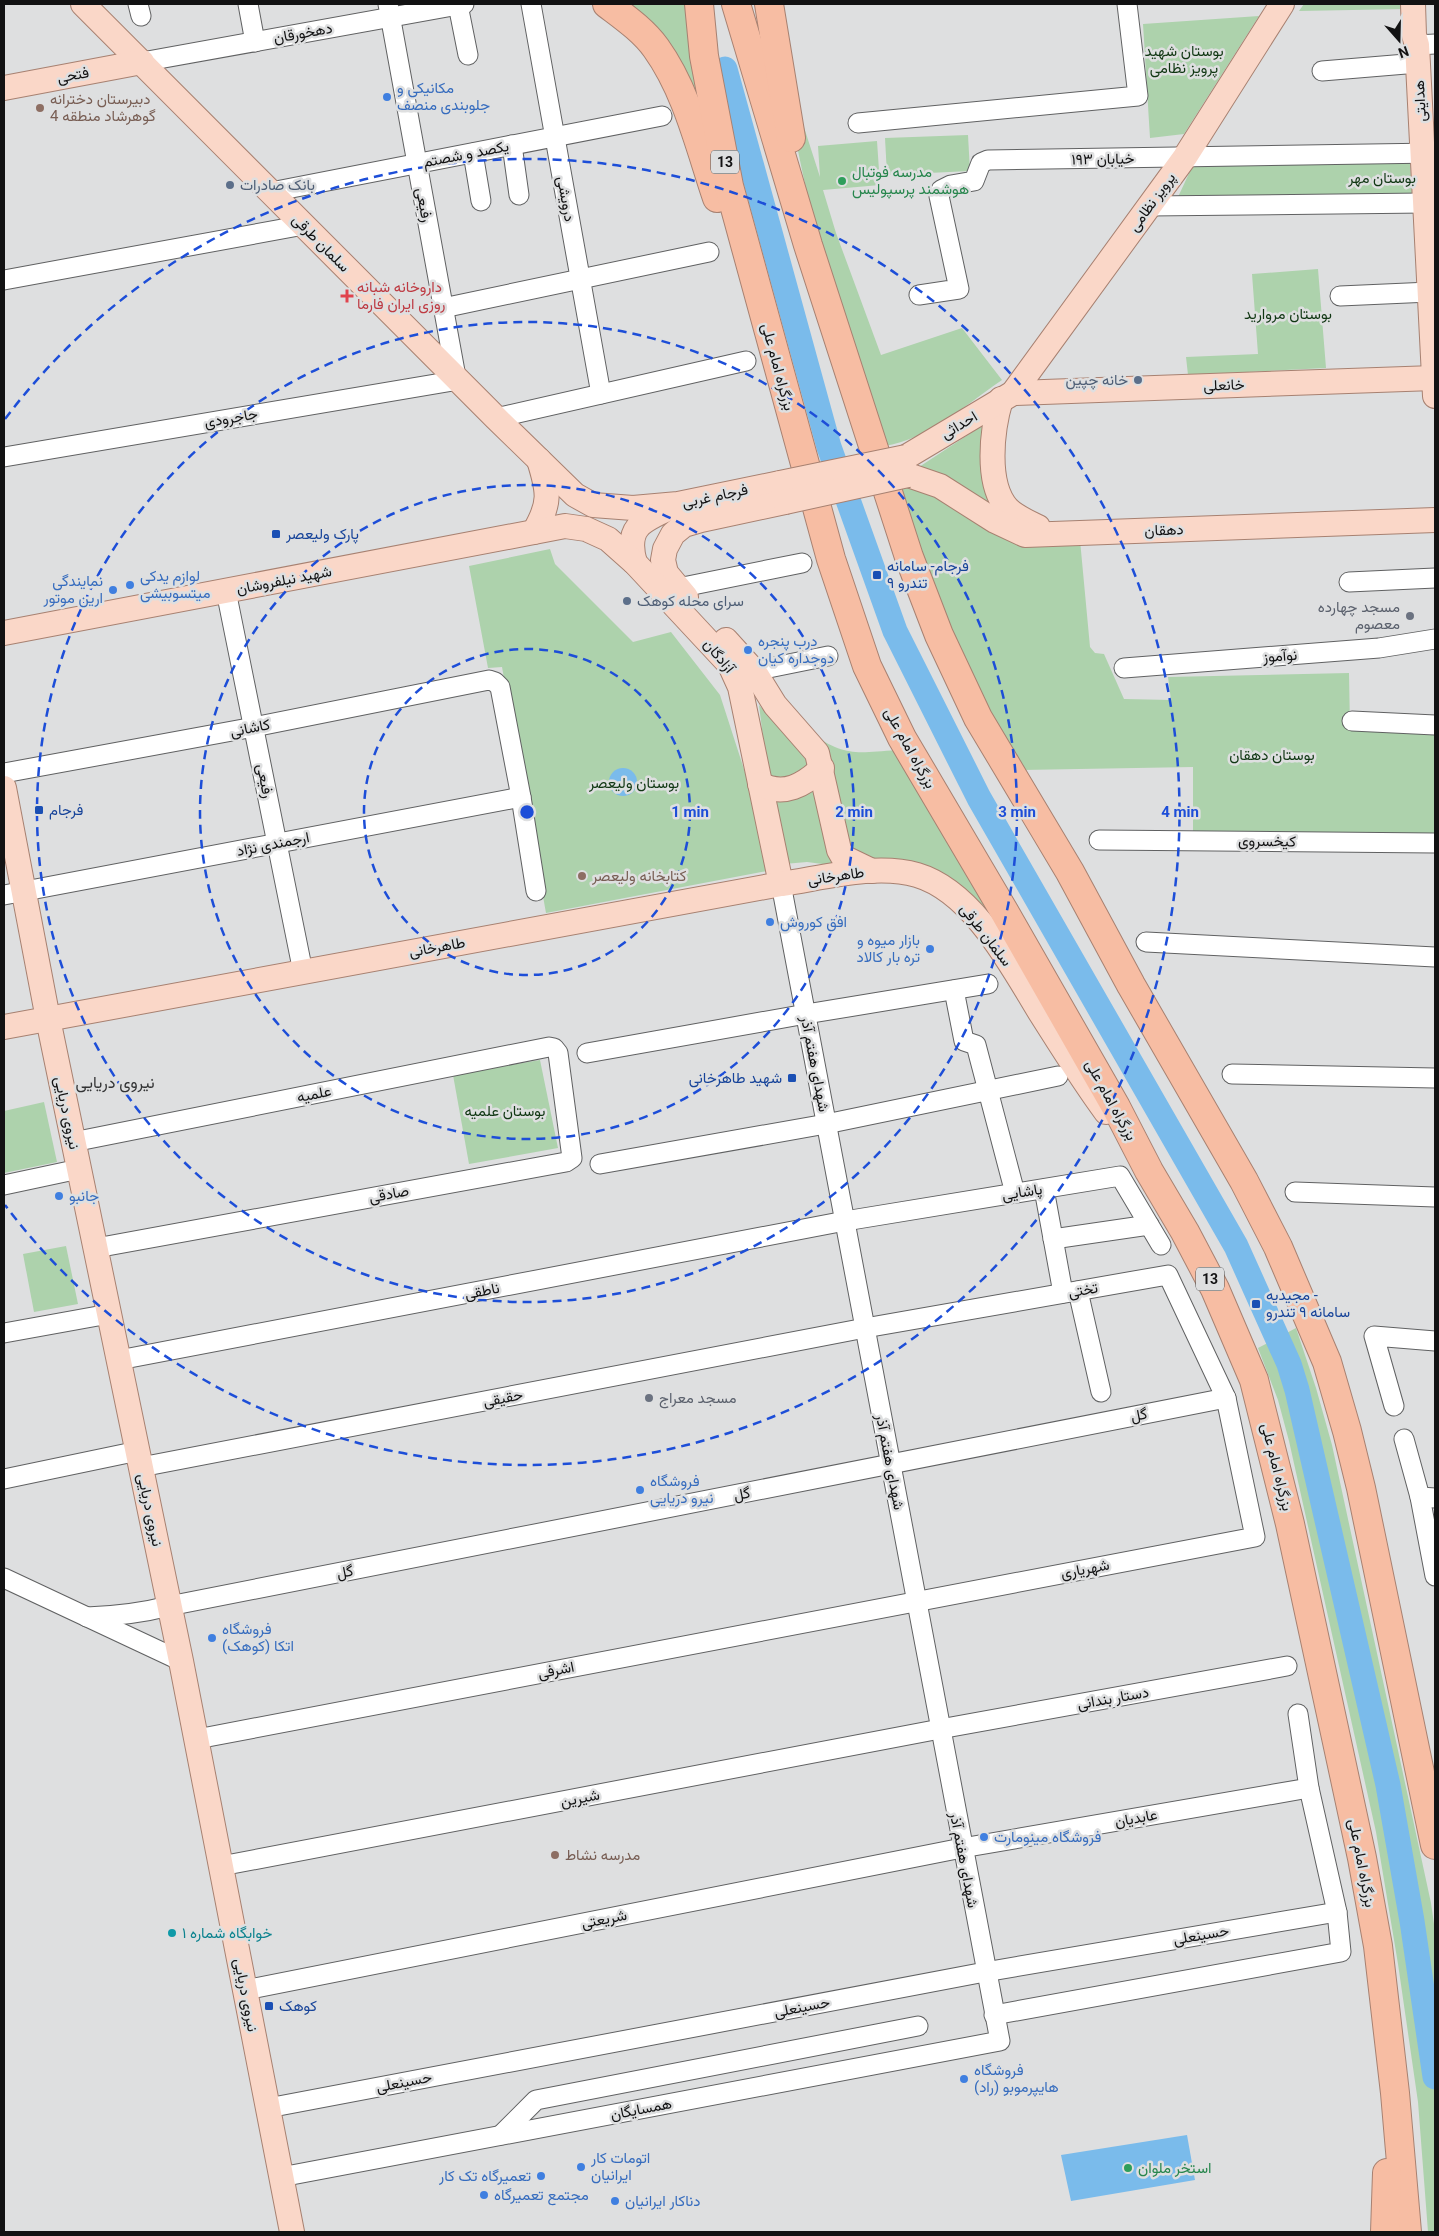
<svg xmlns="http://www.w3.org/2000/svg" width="1439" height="2236" font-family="Roboto,Vazirmatn,sans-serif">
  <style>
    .green { fill: #add2ac }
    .water { fill: #7abbeb }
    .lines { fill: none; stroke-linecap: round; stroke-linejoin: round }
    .river { stroke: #7abbeb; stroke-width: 25 }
    .minor-casing { stroke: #606162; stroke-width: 21 }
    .major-casing { stroke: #a78171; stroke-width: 26 }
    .highway-casing { stroke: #a78171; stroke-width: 30 }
    .minor { stroke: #fff; stroke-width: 19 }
    .major { stroke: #fad7c8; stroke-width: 24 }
    .highway { stroke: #f7bda3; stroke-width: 28 }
    .major-bridge-casing { stroke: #a78171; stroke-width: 26; stroke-linecap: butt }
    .major-bridge { stroke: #fad7c8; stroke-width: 24 }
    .ring { fill: none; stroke: #1d4ed8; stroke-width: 2.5; stroke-dasharray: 9 6 }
    .shop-dot { fill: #3f7fe0; stroke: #dedfe0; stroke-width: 2 }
    .education-dot { fill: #8d6e63; stroke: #dedfe0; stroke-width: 2 }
    .leisure-dot { fill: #2e9e5b; stroke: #dedfe0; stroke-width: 2 }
    .service-dot { fill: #5c6f8a; stroke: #dedfe0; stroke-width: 2 }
    .health-dot { fill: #e0444e; stroke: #dedfe0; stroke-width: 2 }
    .transit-dot { fill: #1a4fb4; stroke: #dedfe0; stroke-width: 2 }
    .worship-dot { fill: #6b7280; stroke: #dedfe0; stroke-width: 2 }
    .culture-dot { fill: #0f9aa8; stroke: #dedfe0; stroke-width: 2 }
    .labels { text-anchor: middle; stroke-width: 5; stroke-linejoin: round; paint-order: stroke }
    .shield { fill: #dedfe0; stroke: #4f5050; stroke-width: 1 }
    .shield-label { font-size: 14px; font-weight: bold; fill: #121213 }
    .street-label { font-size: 15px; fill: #121213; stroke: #dedfe0 }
    .park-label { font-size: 15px; fill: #103713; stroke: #dedfe0 }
    .shop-label { font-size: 15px; fill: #366cbe; stroke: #dedfe0; text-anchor: start }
    .education-label { font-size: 15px; fill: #785e54; stroke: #dedfe0; text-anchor: start }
    .leisure-label { font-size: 15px; fill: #27864d; stroke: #dedfe0; text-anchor: start }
    .service-label { font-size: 15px; fill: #4e5e75; stroke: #dedfe0; text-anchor: start }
    .health-label { font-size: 15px; fill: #be3a42; stroke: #dedfe0; text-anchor: start }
    .transit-label { font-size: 15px; fill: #164399; stroke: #dedfe0; text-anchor: start }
    .worship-label { font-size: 15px; fill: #5b616d; stroke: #dedfe0; text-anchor: end }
    .culture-label { font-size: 15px; fill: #0d838f; stroke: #dedfe0; text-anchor: start }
    .neighbourhood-label { font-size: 16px; fill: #323334; stroke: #dedfe0 }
    .centre { fill: #1d4ed8; stroke: #dedfe0; stroke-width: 2.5 }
    .ring-label { font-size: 15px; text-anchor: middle; font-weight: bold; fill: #1d4ed8; stroke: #dedfe0; stroke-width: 5; stroke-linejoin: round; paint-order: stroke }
  </style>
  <rect width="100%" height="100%" fill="#dedfe0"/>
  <g class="green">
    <polygon points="617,4 686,4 706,128"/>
    <polygon points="1304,4 1406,4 1406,9 1299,11"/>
    <polygon points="1259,16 1184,134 1150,138 1143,24"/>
    <path d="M 783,62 L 820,177 L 818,146 L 877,141 L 880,185 L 823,190 L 836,233 L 881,355 L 962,328 L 1002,380 C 965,405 929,439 884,446 L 812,217 L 798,151 Z"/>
    <polygon points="968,135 970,171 887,175 885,138"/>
    <polygon points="1410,160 1412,194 1178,197 1192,167"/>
    <polygon points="1318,269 1326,368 1188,375 1186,357 1258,354 1252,274"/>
    <path d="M 986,423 L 1007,519 C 977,494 957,479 919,467 Z"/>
    <polygon points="914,483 1080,540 1090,647 1095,653 1104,654 1124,699 1171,700 1168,677 1349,673 1350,728 1435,731 1435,839 1193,833 1193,767 1022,770 992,719 946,627 898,487"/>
    <polygon points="550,549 555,564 633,642 671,632 720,695 752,794 767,871 546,913 502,667 488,668 469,566"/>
    <polygon points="759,705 813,761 793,778 768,778"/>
    <path d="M 809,732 C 846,757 854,753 897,750 L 1011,941 L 984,916 L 852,858 Z"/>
    <polygon points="819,785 838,866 807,862 784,864 775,800"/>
    <polygon points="540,1060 558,1148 469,1164 453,1075"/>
    <polygon points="44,1102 57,1162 4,1173 4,1111"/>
    <polygon points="66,1246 78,1304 34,1312 23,1254"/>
    <polygon points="1296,1328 1316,1388 1332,1445 1431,1903 1435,1931 1435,2232 1428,2232 1418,2102 1398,1964 1376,1832 1289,1441 1278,1400 1258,1348"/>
  </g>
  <g class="water">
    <circle cx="623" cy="782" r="14"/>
    <polygon points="1187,2135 1195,2180 1071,2201 1061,2155"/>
  </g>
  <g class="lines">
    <polyline class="river" points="725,69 829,447 895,631 979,798 1236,1246 1289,1364 1297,1390 1388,1785 1412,1921 1435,2077"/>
    <defs>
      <g id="minor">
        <polyline points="138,4 141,16"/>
        <polyline points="248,4 255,42"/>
        <polyline points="388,4 456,377"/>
        <polyline points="531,4 601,394"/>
        <polyline points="458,5 468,55"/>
        <polyline points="1417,45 1435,44"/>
        <polyline points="142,62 464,4"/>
        <polyline points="1322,71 1418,63"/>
        <polyline points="858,123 1138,96 1127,4"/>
        <polyline points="512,145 519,195"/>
        <polyline points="473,153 481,201"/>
        <polyline points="271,192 662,116"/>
        <polyline points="1149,206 1425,203"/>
        <polyline points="4,280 304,225"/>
        <polyline points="919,295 959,289 939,196 941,190 951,185 974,181 981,163 988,160 1435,153"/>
        <polyline points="1340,296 1430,292"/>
        <polyline points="443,308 709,252"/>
        <polyline points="496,418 746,361"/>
        <polyline points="4,457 459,380"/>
        <polyline points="1349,582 1435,578"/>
        <polyline points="678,588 802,563"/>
        <polyline points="226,591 303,972"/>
        <polyline points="1124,668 1379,648 1435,639"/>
        <polyline points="754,671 828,656"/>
        <polyline points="1352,721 1435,725"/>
        <polyline points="4,773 254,727 489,680 495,682 500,687 521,797 536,891"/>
        <polyline points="1099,840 1435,843"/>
        <polyline points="4,895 521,797"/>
        <polyline points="1146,942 1435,957"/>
        <polyline points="954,990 964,1041 976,1045 1015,1193"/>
        <polyline points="587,1053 806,1014 988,984"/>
        <polyline points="1232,1074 1435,1078"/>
        <polyline points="73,1142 549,1047 554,1048 558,1053 572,1158 566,1162 96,1248"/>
        <polyline points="600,1164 826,1124 1058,1076"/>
        <polyline points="4,1185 79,1169"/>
        <polyline points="1044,1189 1063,1293"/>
        <polyline points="1295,1192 1435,1197"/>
        <polyline points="1053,1239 1149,1225"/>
        <polyline points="1078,1291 1101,1392"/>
        <polyline points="4,1333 109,1314"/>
        <polyline points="119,1360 845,1221 1120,1176 1161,1245"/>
        <polyline points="1394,1406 1374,1336 1435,1341"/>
        <polyline points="1404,1439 1420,1497 1435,1498"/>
        <polyline points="141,1467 865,1328 1168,1275 1226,1398 1255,1537 197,1739"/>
        <polyline points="4,1479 138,1451"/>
        <polyline points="1420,1497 1435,1576"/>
        <polyline points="4,1578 181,1661"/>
        <path d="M 87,1617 C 116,1616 142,1613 169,1606 L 1226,1398"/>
        <polyline points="221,1866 940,1729 1287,1666"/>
        <polyline points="245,1990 962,1848 1309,1788"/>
        <polyline points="994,2015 1341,1952 1337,1912 1309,1788 1298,1714"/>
        <polyline points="268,2108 985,1972 1337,1912"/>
        <polyline points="501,2135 536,2100 918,2026"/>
        <polyline points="281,2177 1000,2041 781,884"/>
      </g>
      <g id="major">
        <polyline points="83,4 496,418 575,495 593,505 633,508 678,504 780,483"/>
        <polyline points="1413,4 1414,35 1417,45 1435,396"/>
        <polyline points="4,88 142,62"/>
        <polyline points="1013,393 1434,378"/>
        <path d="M 1001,399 C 992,429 985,484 1008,509 C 1016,517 1028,522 1038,527"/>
        <polyline points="906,457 1013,393 1185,157 1282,4"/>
        <polyline points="908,475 940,486 995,521 1025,535 1435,520"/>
        <path d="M 534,532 C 551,503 549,492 539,460"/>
        <path d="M 635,563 C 625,528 641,521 670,508"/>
        <polyline points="686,597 666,573 663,560 665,549 673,534 684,525 701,520 785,502"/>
        <polyline points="4,633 534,532 565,526 586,529 608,539 635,563 730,665 740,687 781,884"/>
        <polyline points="726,640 754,671 775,705 817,753 839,850 843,857 872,871"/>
        <path d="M 760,784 C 784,797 804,785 822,768"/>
        <polyline points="4,788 48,1019 181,1661 292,2232"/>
        <path d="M 4,1027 L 781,884 C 823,878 876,863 917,875 C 974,892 1012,967 1041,1014 C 1062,1047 1083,1081 1106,1112"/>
      </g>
      <g id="highway">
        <path d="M 607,4 C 624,17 643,30 656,48 C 687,91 700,148 717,198"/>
        <polyline points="699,4 704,56 729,186 831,559 867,666 902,738 1004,911 1116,1107 1149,1171 1185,1232 1215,1289 1254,1380 1290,1524 1362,1858 1378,1946 1395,2093 1407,2232"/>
        <polyline points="736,4 808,245 909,557 939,635 978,718 1070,872 1131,985 1244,1181 1278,1247 1327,1362 1347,1431 1361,1488 1435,1845"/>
        <polyline points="769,4 791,138"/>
        <polyline points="1385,2232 1387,2173"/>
      </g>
    </defs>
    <use href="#minor" class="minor-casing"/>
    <use href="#major" class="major-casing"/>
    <use href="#highway" class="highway-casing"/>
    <use href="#minor" class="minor"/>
    <use href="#major" class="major"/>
    <use href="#highway" class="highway"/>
    <defs>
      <g id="major-bridge">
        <polyline points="780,483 906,457"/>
        <polyline points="785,502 908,475"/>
      </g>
    </defs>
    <use href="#major-bridge" class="major-bridge-casing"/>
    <use href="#major-bridge" class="major-bridge"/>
  </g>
  <g class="ring">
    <circle cx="527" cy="812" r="163"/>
    <circle cx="527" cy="812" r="327"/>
    <circle cx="527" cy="812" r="490"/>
    <path d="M5 419A653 653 0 1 1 5 1205"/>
  </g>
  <g class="shop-dot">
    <circle cx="387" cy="97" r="5"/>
    <circle cx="130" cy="585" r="5"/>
    <circle cx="113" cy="590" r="5"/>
    <circle cx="748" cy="650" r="5"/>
    <circle cx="770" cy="922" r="5"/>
    <circle cx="930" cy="949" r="5"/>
    <circle cx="59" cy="1196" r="5"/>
    <circle cx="640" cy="1490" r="5"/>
    <circle cx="212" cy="1638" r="5"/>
    <circle cx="984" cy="1837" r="5"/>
    <circle cx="964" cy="2079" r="5"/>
    <circle cx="581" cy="2167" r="5"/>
    <circle cx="541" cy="2176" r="5"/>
    <circle cx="484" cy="2195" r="5"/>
    <circle cx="615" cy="2201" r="5"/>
  </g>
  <g class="education-dot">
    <circle cx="40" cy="108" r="5"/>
    <circle cx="582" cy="876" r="5"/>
    <circle cx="555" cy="1855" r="5"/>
  </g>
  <g class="leisure-dot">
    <circle cx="842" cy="181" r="5"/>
    <circle cx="1128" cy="2168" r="5"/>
  </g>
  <g class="service-dot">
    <circle cx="230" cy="185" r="5"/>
    <circle cx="1138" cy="380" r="5"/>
    <circle cx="627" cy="601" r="5"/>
  </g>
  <path class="health-dot" d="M344.5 288.5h5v5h5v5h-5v5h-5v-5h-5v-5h5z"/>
  <g class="transit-dot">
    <rect x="271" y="529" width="10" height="10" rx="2.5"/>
    <rect x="872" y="570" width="10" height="10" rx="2.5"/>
    <rect x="34" y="805" width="10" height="10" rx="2.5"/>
    <rect x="787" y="1073" width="10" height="10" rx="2.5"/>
    <rect x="1251" y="1299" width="10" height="10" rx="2.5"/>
    <rect x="264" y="2001" width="10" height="10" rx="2.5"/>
  </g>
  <g class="worship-dot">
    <circle cx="1410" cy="616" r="5"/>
    <circle cx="649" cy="1398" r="5"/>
  </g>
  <circle class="culture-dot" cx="172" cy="1933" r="5"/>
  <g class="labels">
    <g class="shield">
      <rect x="711" y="150.5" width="28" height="23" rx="4"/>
      <rect x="1196" y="1267.5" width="28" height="23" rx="4"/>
    </g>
    <g class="shield-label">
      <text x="725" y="167">13</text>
      <text x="1210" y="1284">13</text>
    </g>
    <g class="street-label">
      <text transform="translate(303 33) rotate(-10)" y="5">دهخورقان</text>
      <text transform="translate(73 75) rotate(-11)" y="5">فتحی</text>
      <text transform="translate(1420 101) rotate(-93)" y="5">هدایتی</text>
      <text transform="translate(466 154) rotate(-11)" y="5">یکصد و شصتم</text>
      <text transform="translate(1103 159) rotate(-1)" y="5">خیابان ۱۹۳</text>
      <text transform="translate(566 199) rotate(80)" y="5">درویشی</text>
      <text transform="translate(1152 202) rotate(-54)" y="5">پرویز نظامی</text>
      <text transform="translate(424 205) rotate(80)" y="5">رفیعی</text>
      <text transform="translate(321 243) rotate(45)" y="5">سلمان طرقی</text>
      <text transform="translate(778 367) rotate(75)" y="5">بزرگراه امام علی</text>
      <text transform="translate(1224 385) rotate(-2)" y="5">خانعلی</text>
      <text transform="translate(231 418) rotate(-10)" y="5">جاجرودی</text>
      <text transform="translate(959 425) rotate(-31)" y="5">احداثی</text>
      <text transform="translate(715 496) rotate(-12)" y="5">فرجام غربی</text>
      <text transform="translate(1164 530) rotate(-2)" y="5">دهقان</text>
      <text transform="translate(284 580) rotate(-11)" y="5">شهید نیلفروشان</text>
      <text transform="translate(719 656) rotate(50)" y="5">آزادگان</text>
      <text transform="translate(1280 656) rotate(-4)" y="5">نوآموز</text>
      <text transform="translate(250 728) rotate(-11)" y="5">کاشانی</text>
      <text transform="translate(910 748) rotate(61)" y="5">بزرگراه امام علی</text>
      <text transform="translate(265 781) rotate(79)" y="5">رفیعی</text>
      <text transform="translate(1267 841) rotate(1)" y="5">کیخسروی</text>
      <text transform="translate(273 844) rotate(-11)" y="5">ارجمندی نژاد</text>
      <text transform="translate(836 876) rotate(-8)" y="5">طاهرخانی</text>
      <text transform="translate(986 935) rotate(52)" y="5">سلمان طرقی</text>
      <text transform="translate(437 947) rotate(-10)" y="5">طاهرخانی</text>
      <text transform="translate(815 1064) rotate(79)" y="5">شهدای هفتم آذر</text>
      <text transform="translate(314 1094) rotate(-11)" y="5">علمیه</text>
      <text transform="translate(1111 1100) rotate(61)" y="5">بزرگراه امام علی</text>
      <text transform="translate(67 1113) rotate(78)" y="5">نیروی دریایی</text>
      <text transform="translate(1022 1192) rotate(-9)" y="5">پاشایی</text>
      <text transform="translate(389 1194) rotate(-10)" y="5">صادقی</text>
      <text transform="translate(1083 1290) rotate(-10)" y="5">تختی</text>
      <text transform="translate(482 1291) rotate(-11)" y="5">ناطقی</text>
      <text transform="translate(503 1398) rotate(-11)" y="5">حقیقی</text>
      <text transform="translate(1139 1415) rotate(-11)" y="5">گل</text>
      <text transform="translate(890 1462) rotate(79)" y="5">شهدای هفتم آذر</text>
      <text transform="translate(1277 1467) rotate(76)" y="5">بزرگراه امام علی</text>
      <text transform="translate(742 1494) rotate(-11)" y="5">گل</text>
      <text transform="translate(150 1510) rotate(78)" y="5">نیروی دریایی</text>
      <text transform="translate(1085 1569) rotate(-11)" y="5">شهریاری</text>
      <text transform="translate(345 1572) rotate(-11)" y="5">گل</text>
      <text transform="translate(556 1670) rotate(-11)" y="5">اشرفی</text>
      <text transform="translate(1113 1698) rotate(-10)" y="5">دستار بندانی</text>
      <text transform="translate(580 1798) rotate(-11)" y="5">شیرین</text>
      <text transform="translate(1136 1818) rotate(-10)" y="5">عابدیان</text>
      <text transform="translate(964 1860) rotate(79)" y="5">شهدای هفتم آذر</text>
      <text transform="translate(1362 1863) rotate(79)" y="5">بزرگراه امام علی</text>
      <text transform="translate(604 1919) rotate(-11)" y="5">شریعتی</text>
      <text transform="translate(1201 1935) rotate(-10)" y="5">حسینعلی</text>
      <text transform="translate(246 1995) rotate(79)" y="5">نیروی دریایی</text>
      <text transform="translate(802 2007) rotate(-11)" y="5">حسینعلی</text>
      <text transform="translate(404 2082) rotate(-11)" y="5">حسینعلی</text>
      <text transform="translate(641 2109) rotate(-11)" y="5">همسایگان</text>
    </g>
    <g class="park-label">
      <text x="1184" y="56">بوستان شهید<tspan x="1184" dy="17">پرویز نظامی</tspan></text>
      <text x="1382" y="183">بوستان مهر</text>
      <text x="1288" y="319">بوستان مروارید</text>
      <text x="1272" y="760">بوستان دهقان</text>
      <text x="634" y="788">بوستان ولیعصر</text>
      <text x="505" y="1116">بوستان علمیه</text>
    </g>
    <g class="shop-label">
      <text x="397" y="93">مکانیکی و<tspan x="397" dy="17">جلوبندی منصف</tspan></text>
      <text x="140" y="581">لوازم یدکی<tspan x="140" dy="17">میتسوبیشی</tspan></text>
      <text x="103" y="586" text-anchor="end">نمایندگی<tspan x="103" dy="17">ارین موتور</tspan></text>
      <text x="758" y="646">درب پنجره<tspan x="758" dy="17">دوجداره کیان</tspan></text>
      <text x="780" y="927">افق کوروش</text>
      <text x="920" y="945" text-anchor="end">بازار میوه و<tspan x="920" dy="17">تره بار کالاد</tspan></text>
      <text x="69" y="1201">جانبو</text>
      <text x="650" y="1486">فروشگاه<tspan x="650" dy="17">نیرو دریایی</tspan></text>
      <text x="222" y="1634">فروشگاه<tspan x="222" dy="17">اتکا (کوهک)</tspan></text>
      <text x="994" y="1842">فروشگاه مینومارت</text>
      <text x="974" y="2075">فروشگاه<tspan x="974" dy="17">هایپرموبو (راد)</tspan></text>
      <text x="591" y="2163">اتومات کار<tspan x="591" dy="17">ایرانیان</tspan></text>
      <text x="531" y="2181" text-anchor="end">تعمیرگاه تک کار</text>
      <text x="494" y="2200">مجتمع تعمیرگاه</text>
      <text x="625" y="2206">دناکار ایرانیان</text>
    </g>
    <g class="education-label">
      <text x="50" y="104">دبیرستان دخترانه<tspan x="50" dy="17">گوهرشاد منطقه 4</tspan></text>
      <text x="592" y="881">کتابخانه ولیعصر</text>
      <text x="565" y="1860">مدرسه نشاط</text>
    </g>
    <g class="leisure-label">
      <text x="852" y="177">مدرسه فوتبال<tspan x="852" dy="17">هوشمند پرسپولیس</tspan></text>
      <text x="1138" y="2173">استخر ملوان</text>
    </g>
    <g class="service-label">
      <text x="240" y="190">بانک صادرات</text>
      <text x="1128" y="385" text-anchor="end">خانه چپین</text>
      <text x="637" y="606">سرای محله کوهک</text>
    </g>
    <g class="health-label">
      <text x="357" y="292">داروخانه شبانه<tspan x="357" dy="17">روزی ایران فارما</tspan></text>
    </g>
    <g class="transit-label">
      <text x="286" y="539">پارک ولیعصر</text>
      <text x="887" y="571">فرجام- سامانه<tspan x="887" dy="17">۹ تندرو</tspan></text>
      <text x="49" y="815">فرجام</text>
      <text x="782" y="1083" text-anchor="end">شهید طاهرخانی</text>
      <text x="1266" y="1300">مجیدیه -<tspan x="1266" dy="17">سامانه ۹ تندرو</tspan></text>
      <text x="279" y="2011">کوهک</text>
    </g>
    <g class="worship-label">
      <text x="1400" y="612">مسجد چهارده<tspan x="1400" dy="17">معصوم</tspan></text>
      <text x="659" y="1403" text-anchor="start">مسجد معراج</text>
    </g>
    <g class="culture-label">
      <text x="182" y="1938">خوابگاه شماره ۱</text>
    </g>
    <g class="neighbourhood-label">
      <text x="115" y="1088">نیروی دریایی</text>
    </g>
  </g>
  <circle cx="527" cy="812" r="8" class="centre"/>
  <g class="ring-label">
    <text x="690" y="817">1 min</text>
    <text x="854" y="817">2 min</text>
    <text x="1017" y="817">3 min</text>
    <text x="1180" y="817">4 min</text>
  </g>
  <rect width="1439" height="2236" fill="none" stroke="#121213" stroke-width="10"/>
  <g transform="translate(1399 40) rotate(160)" stroke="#dedfe0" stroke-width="4" paint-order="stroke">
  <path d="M0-4L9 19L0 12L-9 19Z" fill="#121213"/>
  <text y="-8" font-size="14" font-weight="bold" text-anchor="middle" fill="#121213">N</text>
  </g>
</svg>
